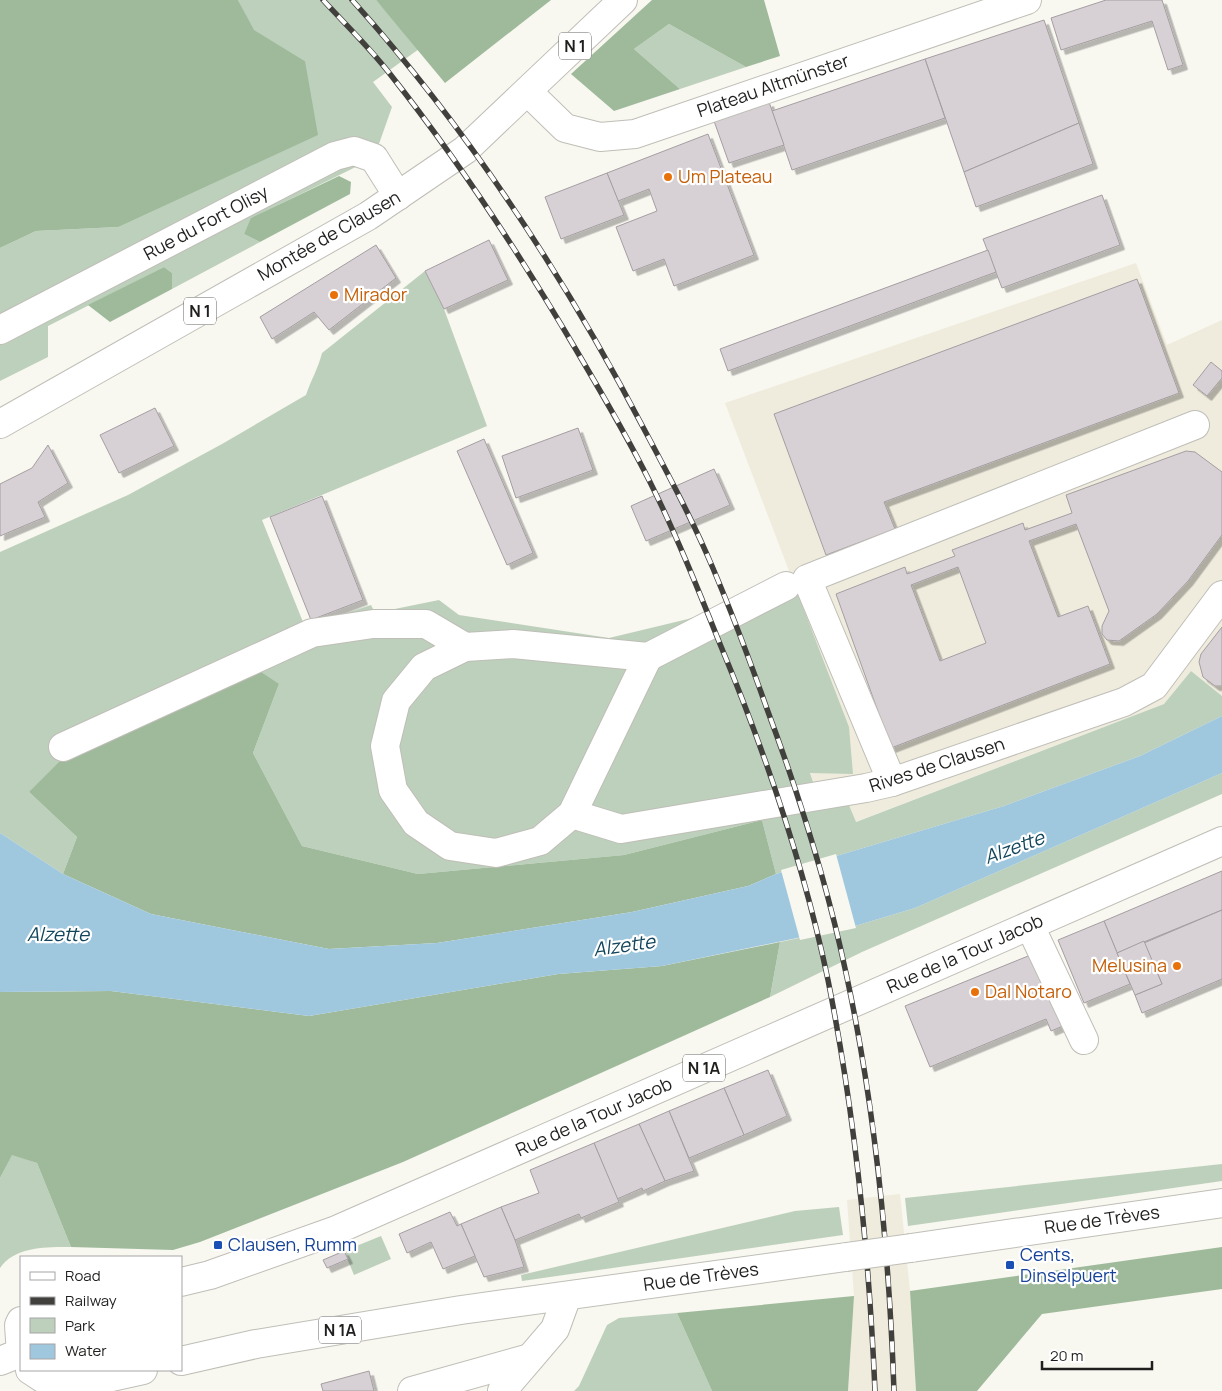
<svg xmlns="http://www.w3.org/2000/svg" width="1222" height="1391" font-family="Manrope,sans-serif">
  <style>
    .built { fill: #efecdd }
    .green { fill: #bdd0bc }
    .forest { fill: #9eba9b }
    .water { fill: #9fc7de }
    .pier { fill: #f8f7f0 }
    .building { fill: #d7d0d5; stroke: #a49ea2; fill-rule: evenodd; filter: url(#shadow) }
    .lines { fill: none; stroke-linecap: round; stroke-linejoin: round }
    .minor-casing { stroke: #bfbeb7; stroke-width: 30 }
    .major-casing { stroke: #bfbeb7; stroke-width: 30 }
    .minor { stroke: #fff; stroke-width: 28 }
    .major { stroke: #fff; stroke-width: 28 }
    .rail-casing { stroke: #41403d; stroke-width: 5.5 }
    .rail { stroke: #fff; stroke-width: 4; stroke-dasharray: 11; stroke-linecap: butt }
    .major-bridge-casing { stroke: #bfbeb7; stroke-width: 30; stroke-linecap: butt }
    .major-bridge { stroke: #fff; stroke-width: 28 }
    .food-dot { fill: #e8710a; stroke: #fff; stroke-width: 2 }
    .transit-dot { fill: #1a4fb4; stroke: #fff; stroke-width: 2 }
    .labels { text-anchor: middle; stroke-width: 4.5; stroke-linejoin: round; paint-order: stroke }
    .shield { fill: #fff; stroke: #636261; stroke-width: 1 }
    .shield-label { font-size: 16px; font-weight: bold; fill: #201f1d }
    .street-label { font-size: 18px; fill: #201f1d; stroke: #fff }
    .food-label { font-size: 18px; fill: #c56008; stroke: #fff; text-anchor: start }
    .transit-label { font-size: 18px; fill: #164399; stroke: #fff; text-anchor: start }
    .water-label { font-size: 19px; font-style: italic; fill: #11455c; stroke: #fff }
  </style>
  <defs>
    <filter id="shadow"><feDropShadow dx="4.5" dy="4.5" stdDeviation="0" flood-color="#0004"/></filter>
  </defs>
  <rect width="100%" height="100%" fill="#f8f7f0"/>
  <g class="built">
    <polygon points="1136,263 1167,345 1222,320 1222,696 1191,671 1164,704 855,822 821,805 810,772 794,584 725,403"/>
    <polygon points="900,1194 910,1291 916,1391 848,1391 854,1296 847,1200"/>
  </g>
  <g class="green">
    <polygon points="238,0 376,0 419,49 373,82 392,107 374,158 252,218 244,234 260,242 172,289 172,273 164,267 48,326 48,357 0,381 0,248 36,231 118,227 305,61 253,30"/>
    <polygon points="669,24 746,67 680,89 634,49"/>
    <path d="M 425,271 L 444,309 L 487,426 L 262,520 L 305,627 L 371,605 L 375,613 L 439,600 L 459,615 L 609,638 L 688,619 L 794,584 L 849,727 L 853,774 L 810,773 L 821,805 L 846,798 L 856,822 L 1164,704 L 1191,671 L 1222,696 L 1222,716 L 1140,756 L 1004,806 L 776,874 L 762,820 L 624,855 L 418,874 L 302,846 L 253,753 L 279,684 L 29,792 L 77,837 L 63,874 L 0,833 L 0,552 L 128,495 L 222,444 L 306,395 C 311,380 318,369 322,353 Z"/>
    <polygon points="1222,773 1222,794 862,952 770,997 780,942 855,926 915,908"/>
    <path d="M 12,1154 L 37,1163 L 71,1247 C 48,1247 15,1246 0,1268 L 0,1178 Z"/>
    <polygon points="1222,1164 1222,1181 908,1226 905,1198"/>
    <polygon points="839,1207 843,1235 522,1281 521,1275 795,1211"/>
    <polygon points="381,1236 391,1259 354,1275 344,1251"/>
    <polygon points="677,1313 712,1391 574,1391 579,1386 607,1325 619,1318"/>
  </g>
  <g class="forest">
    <polygon points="0,0 238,0 254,30 305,61 318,135 118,227 36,231 0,248"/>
    <polygon points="376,0 551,0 445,83"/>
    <polygon points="652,0 764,0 780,56 746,67 669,24 634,49 680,89 614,111 571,74"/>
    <polygon points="339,176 351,182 350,194 260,242 244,234 251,218"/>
    <polygon points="164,267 172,273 172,289 110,322 88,305"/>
    <polygon points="255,668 279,684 253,753 302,846 418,874 624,855 762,820 776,874 748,886 632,912 437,943 329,949 151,914 63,874 77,837 29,792 66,755"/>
    <polygon points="780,942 770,997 403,1162 200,1242 173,1250 71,1247 37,1163 12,1155 0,1178 0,992 111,991 309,1016 558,974 662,966"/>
    <polygon points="1222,1247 1222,1289 1042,1314 977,1391 916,1391 910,1291"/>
    <polygon points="854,1296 848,1391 712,1391 677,1313"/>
  </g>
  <polygon class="water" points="1222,716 1222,773 915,908 855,926 662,966 558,974 309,1016 111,991 0,992 0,833 63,874 151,914 329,949 437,943 632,912 748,886 776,874 1004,806 1140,756"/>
  <polygon class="pier" points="836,854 856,928 800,940 781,870"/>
  <g class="building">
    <polygon points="1106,0 1162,0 1183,65 1168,70 1152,21 1061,50 1051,18"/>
    <polygon points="1044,20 1079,123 964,172 925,59"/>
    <polygon points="925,59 945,118 792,170 772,111"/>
    <polygon points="769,102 784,145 729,163 714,121"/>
    <polygon points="1079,123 1093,164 976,207 964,172"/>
    <polygon points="708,134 754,255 674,286 664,259 633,271 616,227 657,211 649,189 618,201 607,173"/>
    <polygon points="607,173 624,215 561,239 545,197"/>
    <polygon points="1102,195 1120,245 1002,288 983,239"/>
    <polygon points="489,240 508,280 444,309 425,271"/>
    <polygon points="376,245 396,278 329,330 314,312 272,339 260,317"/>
    <polygon points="988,250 996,272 728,371 720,349"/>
    <polygon points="1137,279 1179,393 884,502 895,529 826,555 774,414"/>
    <polygon points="1211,362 1222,371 1222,378 1207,396 1193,385"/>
    <polygon points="155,408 174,446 119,473 100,435"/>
    <polygon points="578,428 593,470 516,498 502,456"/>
    <polygon points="484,439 533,553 507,565 457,451"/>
    <polygon points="48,445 68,483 38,502 45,517 0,536 0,484 32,468"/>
    <path d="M 1186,451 L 1195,452 L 1222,472 L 1222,535 L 1188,581 L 1157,614 L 1119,641 L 1107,640 L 1102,634 L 1102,626 L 1109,611 L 1076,524 L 1029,541 L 1058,617 L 1088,606 L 1110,664 L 891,748 L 836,594 L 905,567 L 907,574 L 955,556 L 952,550 L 1023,523 L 1025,530 L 1072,513 L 1066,495 ZM 958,567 L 986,643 L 940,661 L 911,585 Z"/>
    <polygon points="714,469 730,505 646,541 631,506"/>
    <polygon points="322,496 363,600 311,620 270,517"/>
    <polygon points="1222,627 1222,686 1215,686 1203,677 1199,662 1201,654"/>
    <polygon points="1222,871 1222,910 1117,953 1104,921"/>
    <polygon points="1222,910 1222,979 1142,1013 1135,995 1162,984 1144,943"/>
    <polygon points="1104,921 1130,984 1084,1003 1058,940"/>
    <polygon points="1144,941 1162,984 1135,995 1117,953"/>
    <polygon points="1033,954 1063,1026 1051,1031 1046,1019 930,1067 905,1006"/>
    <polygon points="768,1070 787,1116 744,1135 724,1088"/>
    <polygon points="724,1088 744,1135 689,1158 669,1111"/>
    <polygon points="669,1111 694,1171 665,1181 639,1124"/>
    <polygon points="639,1124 665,1181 643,1191 642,1188 617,1199 594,1143"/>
    <polygon points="594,1143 619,1202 581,1218 579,1214 515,1240 501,1207 539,1193 530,1170"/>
    <polygon points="501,1207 515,1240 524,1267 484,1277 461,1224"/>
    <polygon points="450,1212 457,1226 461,1224 475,1256 443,1269 431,1242 407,1253 399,1234"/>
    <polygon points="344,1251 348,1259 327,1268 323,1260"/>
    <polygon points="369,1371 374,1391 323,1391 321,1384"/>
  </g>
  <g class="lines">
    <defs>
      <g id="minor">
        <polyline points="528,92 565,128 600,137 635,134 1027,0"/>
        <polyline points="0,330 335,156 354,151 374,158 398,196"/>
        <polygon points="513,644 648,657 572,814 540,841 496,853 450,846 416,823 393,790 385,746 396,701 424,667 465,647"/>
        <polyline points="648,657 786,586"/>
        <polyline points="63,747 312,633 373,624 426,624 465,647"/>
        <polyline points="892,782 807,579 1195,425"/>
        <polyline points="572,814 621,829 866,788 892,782 1124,702 1154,686 1222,595"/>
        <polyline points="1030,926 1084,1040"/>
        <polyline points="0,1361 20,1353"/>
        <polyline points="412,1391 530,1358"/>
        <polyline points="502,1391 555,1329 567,1296"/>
      </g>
      <g id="major">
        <polyline points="0,424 368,216 465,150 623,0"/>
        <polyline points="911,1248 1222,1203"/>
        <polyline points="181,1282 210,1275 334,1231 1222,841"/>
        <polyline points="21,1321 19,1325 21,1354"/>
        <polyline points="181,1361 256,1344 461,1310 846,1257"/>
        <polyline points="30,1370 50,1383 76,1385 143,1370"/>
      </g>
    </defs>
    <use href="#minor" class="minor-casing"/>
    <use href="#major" class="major-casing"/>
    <use href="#minor" class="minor"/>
    <use href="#major" class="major"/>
    <defs>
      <g id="rail">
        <path d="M 323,0 C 345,24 370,48 390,74 C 458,160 519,253 575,348 C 601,392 627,436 650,482 C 676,534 698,589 720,644 C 765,752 804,865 828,980 C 855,1115 869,1253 875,1391"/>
        <path d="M 352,0 C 468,129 564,276 644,429 C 668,474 692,519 712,566 C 732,613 750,661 767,709 C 799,795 827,883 846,973 C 876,1111 889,1250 894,1391"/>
      </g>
    </defs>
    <use href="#rail" class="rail-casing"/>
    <use href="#rail" class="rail"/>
    <defs>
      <polyline id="major-bridge" points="846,1257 911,1248"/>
    </defs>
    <use href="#major-bridge" class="major-bridge-casing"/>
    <use href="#major-bridge" class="major-bridge"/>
  </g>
  <g class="food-dot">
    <circle cx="668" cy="177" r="5"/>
    <circle cx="334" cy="295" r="5"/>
    <circle cx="1177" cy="966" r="5"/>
    <circle cx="975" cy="992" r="5"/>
  </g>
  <g class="transit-dot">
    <rect x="213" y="1240" width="10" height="10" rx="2.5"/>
    <rect x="1005" y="1260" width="10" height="10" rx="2.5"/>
  </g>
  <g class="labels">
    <g class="shield">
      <rect x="559" y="32.5" width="32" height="27" rx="4"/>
      <rect x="184" y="297.5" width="32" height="27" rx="4"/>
      <rect x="683" y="1054.5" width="42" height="27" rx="4"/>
      <rect x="319" y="1316.5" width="42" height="27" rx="4"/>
    </g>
    <g class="shield-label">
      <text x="575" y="52">N 1</text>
      <text x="200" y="317">N 1</text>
      <text x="704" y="1074">N 1A</text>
      <text x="340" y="1336">N 1A</text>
    </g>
    <g class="street-label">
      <text transform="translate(773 86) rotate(-19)" y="6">Plateau Altmünster</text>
      <text transform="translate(206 223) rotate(-28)" y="6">Rue du Fort Olisy</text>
      <text transform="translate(329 236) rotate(-30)" y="6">Montée de Clausen</text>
      <text transform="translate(937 765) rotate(-18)" y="6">Rives de Clausen</text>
      <text transform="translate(965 954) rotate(-24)" y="6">Rue de la Tour Jacob</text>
      <text transform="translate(594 1117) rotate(-24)" y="6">Rue de la Tour Jacob</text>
      <text transform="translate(1102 1220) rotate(-8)" y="6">Rue de Trèves</text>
      <text transform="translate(701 1277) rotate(-8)" y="6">Rue de Trèves</text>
    </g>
    <g class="food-label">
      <text x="678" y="183">Um Plateau</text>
      <text x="344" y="301">Mirador</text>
      <text x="1167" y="972" text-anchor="end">Melusina</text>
      <text x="985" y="998">Dal Notaro</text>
    </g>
    <g class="transit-label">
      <text x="228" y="1251">Clausen, Rumm</text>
      <text x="1020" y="1261">Cents,<tspan x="1020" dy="21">Dinselpuert</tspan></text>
    </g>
    <g class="water-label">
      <text transform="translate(1014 847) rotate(-20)" y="7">Alzette</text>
      <text x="58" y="941">Alzette</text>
      <text transform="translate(624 945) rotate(-8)" y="7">Alzette</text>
    </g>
  </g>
  <rect x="20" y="1256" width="162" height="115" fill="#ffffff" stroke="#a6a5a5"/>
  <rect x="30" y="1272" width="25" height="8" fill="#ffffff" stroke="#a6a5a5"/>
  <text x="65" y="1281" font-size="15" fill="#201f1d">Road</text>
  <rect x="30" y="1297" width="25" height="8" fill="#41403d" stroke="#a6a5a5"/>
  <text x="65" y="1306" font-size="15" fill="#201f1d">Railway</text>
  <rect x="30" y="1318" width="25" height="15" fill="#bdd0bc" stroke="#a6a5a5"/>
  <text x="65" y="1331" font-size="15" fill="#201f1d">Park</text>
  <rect x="30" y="1344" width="25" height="15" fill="#9fc7de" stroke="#a6a5a5"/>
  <text x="65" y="1356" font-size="15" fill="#201f1d">Water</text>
  <path d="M1042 1361v8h110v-8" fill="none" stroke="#201f1d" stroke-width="2.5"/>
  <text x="1050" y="1361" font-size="15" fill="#201f1d" stroke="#ffffff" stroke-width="4" paint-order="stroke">20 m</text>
</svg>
